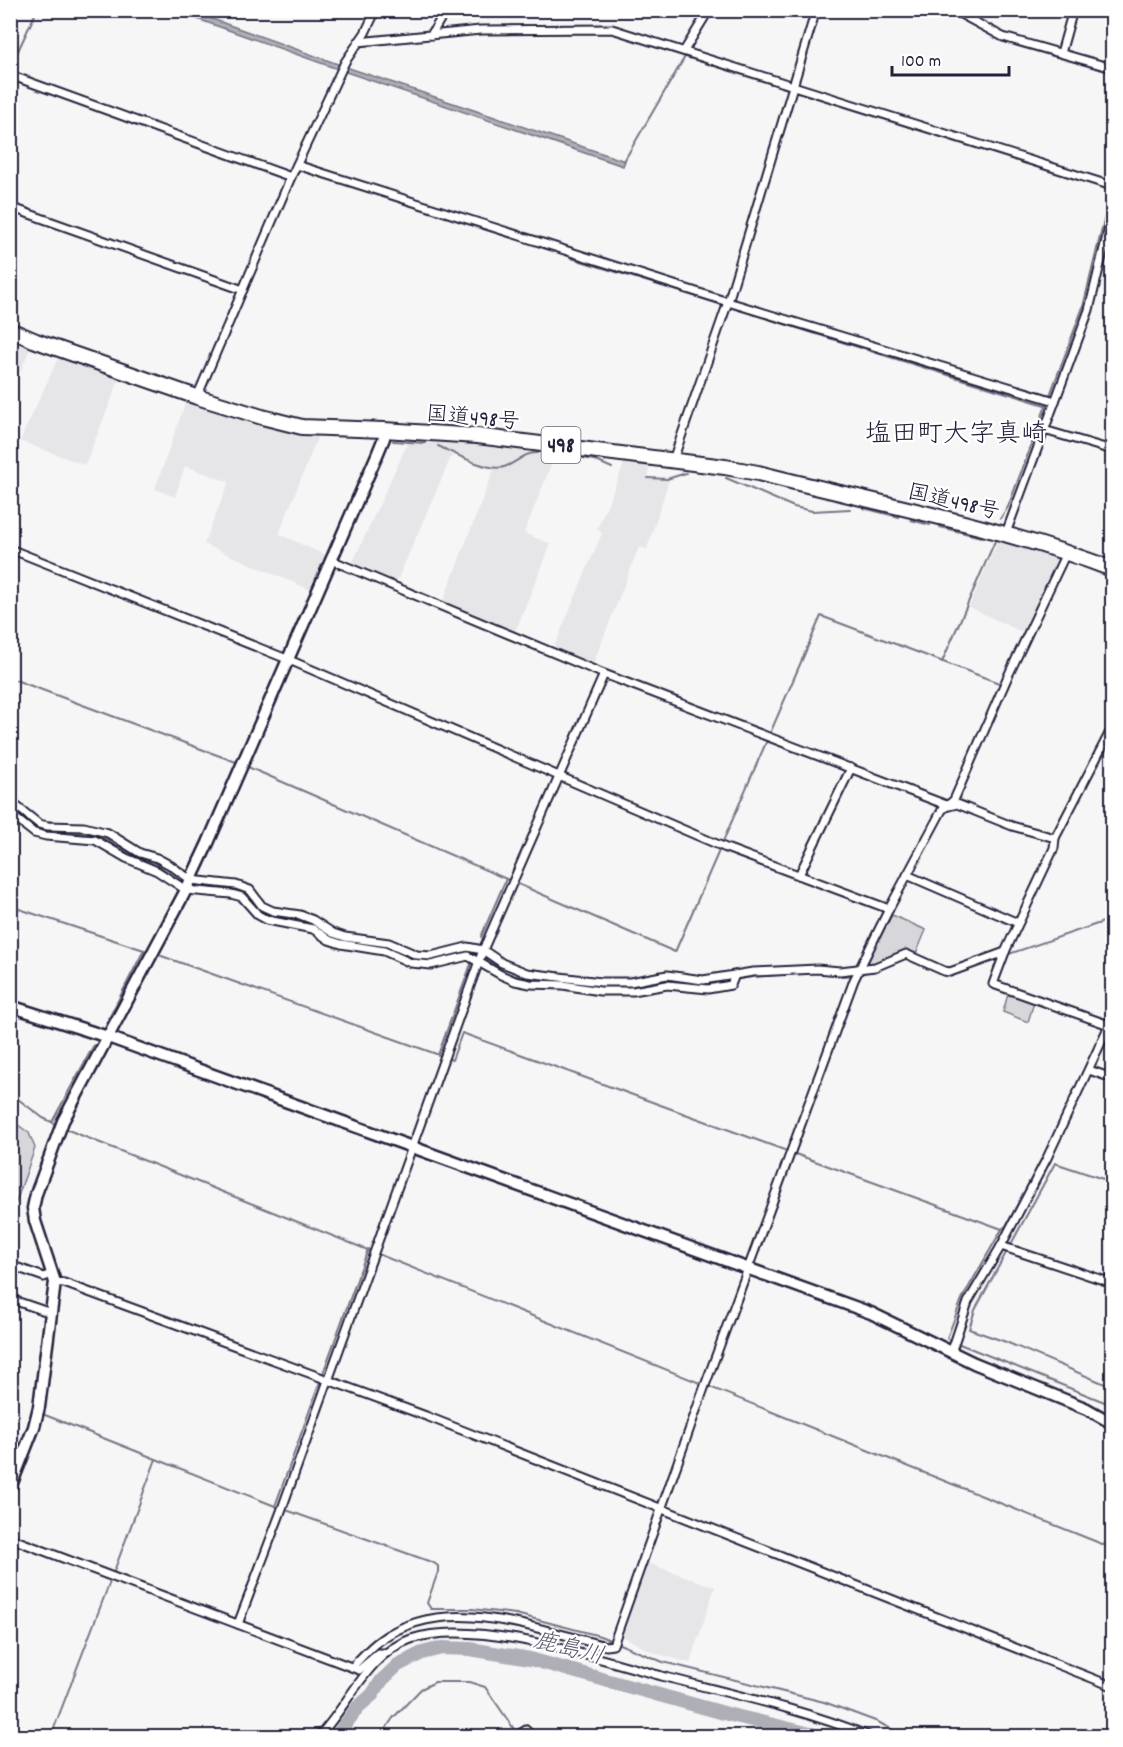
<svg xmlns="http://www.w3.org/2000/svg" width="1123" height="1747" font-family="Dekko,'Klee One',sans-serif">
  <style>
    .built { fill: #e6e6e9 }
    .green { fill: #d7d7db; stroke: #7c7c8b; stroke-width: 1.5 }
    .water { fill: #aeaeb7; stroke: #767685; stroke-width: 1.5 }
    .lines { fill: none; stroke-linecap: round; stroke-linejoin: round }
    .stream { stroke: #767685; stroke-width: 2 }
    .river { stroke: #aeaeb7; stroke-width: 14 }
    .street-casing { stroke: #22223b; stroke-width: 11 }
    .secondary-casing { stroke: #22223b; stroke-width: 15 }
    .highway-casing { stroke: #22223b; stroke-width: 18 }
    .street { stroke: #fff; stroke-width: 7 }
    .secondary { stroke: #fff; stroke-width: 10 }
    .highway { stroke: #fff; stroke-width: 14 }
    .labels { text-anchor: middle; stroke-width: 4.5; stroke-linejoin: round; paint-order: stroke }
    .shield { fill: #fff; stroke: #646476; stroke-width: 1.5 }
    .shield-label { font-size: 21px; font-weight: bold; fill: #22223b }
    .street-label { font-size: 22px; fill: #22223b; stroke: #fff }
    .water-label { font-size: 24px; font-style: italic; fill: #5a5a6d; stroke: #fff }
    .quarter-label { font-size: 26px; fill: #22223b; stroke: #fff }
  </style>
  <rect width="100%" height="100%" fill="#f6f6f7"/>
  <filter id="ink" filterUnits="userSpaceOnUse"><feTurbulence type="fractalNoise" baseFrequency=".0167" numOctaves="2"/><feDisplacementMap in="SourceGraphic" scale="12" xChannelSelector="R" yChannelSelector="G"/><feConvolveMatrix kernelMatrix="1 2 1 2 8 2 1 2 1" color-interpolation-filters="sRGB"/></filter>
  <g filter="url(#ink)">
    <g class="built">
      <polygon points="11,338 31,347 11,392"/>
      <polygon points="59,356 120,378 85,465 20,441"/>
      <polygon points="186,401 252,424 318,436 279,534 327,556 313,591 204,544 229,482 185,466 175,497 155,489"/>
      <polygon points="409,440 492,445 556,453 524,533 551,544 514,634 442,604 494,469 452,455 396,583 351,566"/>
      <polygon points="625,462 649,465 648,479 669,480 647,549 639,547 592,667 553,650 602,533 597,529"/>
      <polygon points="998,540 1059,558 1024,633 969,607"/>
      <polygon points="647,1563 715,1587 690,1663 654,1653 620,1635"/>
    </g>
    <g class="green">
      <polygon points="892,915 926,930 916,954 903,951 873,964 867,962"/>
      <polygon points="1008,994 1034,1002 1028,1022 1003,1012"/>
      <polygon points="10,1119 29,1133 35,1148 15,1205 11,1209"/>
    </g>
    <polygon class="water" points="175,11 190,11 349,68 625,161 623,166 346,72"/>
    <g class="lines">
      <g class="stream">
        <polyline points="689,50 713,10"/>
        <polyline points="10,68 37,10"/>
        <polyline points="624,161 686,55"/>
        <polyline points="571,258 723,305"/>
        <polyline points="730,307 861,348"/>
        <polyline points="867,350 1045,405"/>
        <polyline points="393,441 425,443"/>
        <path d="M 438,446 C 454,453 488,472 504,467 C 517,463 524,452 538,453"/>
        <polyline points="550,454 572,457"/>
        <polyline points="583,458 594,460 612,468"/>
        <polyline points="648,478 667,479 686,473"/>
        <polyline points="726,478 794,507 812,511 850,509"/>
        <polyline points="863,508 899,517"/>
        <polyline points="1000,519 1008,507 1083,307 1112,187"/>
        <polyline points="911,520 930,525"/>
        <polyline points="940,527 981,537"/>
        <polyline points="942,662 995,541"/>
        <polyline points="10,678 236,762"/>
        <polyline points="248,767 675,952 821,616 999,683"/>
        <polyline points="10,807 31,826 45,830 90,834 104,838 137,858 159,866 183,882"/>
        <polyline points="196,888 232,888 244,893 262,912 269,916 310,923 331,936 343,940 383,946 414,959 432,960 466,952 478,954 508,974 533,980 631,987 667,980 703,985 752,977 819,972 844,976 854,975"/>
        <polyline points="10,906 144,950"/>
        <polyline points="481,937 506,879"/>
        <polyline points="156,954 442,1056"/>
        <polyline points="1006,955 1112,919"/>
        <polyline points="860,974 875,970"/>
        <polyline points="1002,983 1087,1013"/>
        <polyline points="109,1018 144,950 148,951"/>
        <polyline points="438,1055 471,964"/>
        <polyline points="447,1058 452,1060 462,1033 1002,1229 962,1299 947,1338 952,1341"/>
        <polyline points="10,1093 43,1118 58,1125"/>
        <polyline points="52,1122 94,1045"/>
        <polyline points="63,1128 1112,1548"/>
        <polyline points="1002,1229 1006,1226 1043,1157 1103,1029"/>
        <polyline points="1010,1246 1055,1163 1112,1182"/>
        <polyline points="1007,1251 975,1310 969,1329 1006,1342 1112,1387"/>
        <polyline points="957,1343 1112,1405"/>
        <polyline points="45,1415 156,1459"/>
        <polyline points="275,1506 368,1249"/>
        <polyline points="113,1574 156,1459 275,1506 434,1563 438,1566 438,1572 427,1603 431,1609 472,1609 516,1614 600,1636 663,1662 824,1702 878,1722 904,1736"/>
        <polyline points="51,1736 111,1579"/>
        <polyline points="381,1736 393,1718 421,1689 435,1682 469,1682 485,1687 514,1729"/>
        <polyline points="687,1736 690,1734 698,1736"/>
      </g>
      <polyline class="river" points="337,1736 358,1707 372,1695 382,1680 398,1665 422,1653 442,1648 470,1649 530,1659 731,1715 819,1736"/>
      <defs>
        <g id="street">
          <polyline points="953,10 1003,37 1112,68"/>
          <polyline points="431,35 446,10"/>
          <polyline points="358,42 481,30 612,29 1112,186"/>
          <polyline points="684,51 709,10"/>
          <polyline points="1061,53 1073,10"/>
          <polyline points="10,75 291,177"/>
          <polyline points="297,165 728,302 1055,401"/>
          <polyline points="10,207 243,290"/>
          <polyline points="197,397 291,177 345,62 365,33 376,10"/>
          <polyline points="1044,430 1112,450"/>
          <polyline points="673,460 728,302 816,10"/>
          <polyline points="1006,533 1089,310 1112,215"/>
          <polyline points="10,549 287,659 726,848 889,909"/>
          <polyline points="331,560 604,674 949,806 957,804 1012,826 1055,838"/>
          <polyline points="10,801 39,824 48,826 84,827 108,833 140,853 157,858 170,865 191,880 236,885 250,890 262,906 273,911 300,915 313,920 333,933 345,937 389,943 417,955 431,956 467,947 483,950 502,963 527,973 601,982 630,982 667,975 703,980 753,972 817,969 840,971 875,967 906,954 944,971 950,972 1005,952"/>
          <polyline points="10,814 34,833 46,836 95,840 126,858 157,871 186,890 231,894 242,897 258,915 267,920 313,929 329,940 341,944 384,951 411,963 431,965 468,956 501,975 515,981 530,984 563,985 600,991 633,991 667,985 708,989 731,985 735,975"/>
          <polyline points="799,875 851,768"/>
          <polyline points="907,875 1018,923"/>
          <polyline points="1109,1025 993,984 1005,952 1054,848 1055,838 1112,728"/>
          <polyline points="1089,1070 1112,1078"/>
          <polyline points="1001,1246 1112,1283"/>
          <polyline points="10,1265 44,1277 53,1273"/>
          <polyline points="55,1282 64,1283 426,1416 1112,1686"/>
          <polyline points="10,1299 51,1313"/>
          <polyline points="951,1353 968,1302 1001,1246 1047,1158 1112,1019"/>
          <polyline points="10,1538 359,1670 379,1653 386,1653"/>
          <polyline points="238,1624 280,1514 483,950 604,674"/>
          <path d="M 352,1667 C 361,1658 369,1648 379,1641 C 445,1592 535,1629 606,1646 L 613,1645 L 703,1391 L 854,980 L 889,909 L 942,810 L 954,800 L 1008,676 L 1067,551"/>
          <path d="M 319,1736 C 349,1705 367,1654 411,1639 C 478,1617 601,1660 669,1678 C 736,1695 805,1710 869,1736"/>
          <polyline points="516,1736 526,1730 531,1736"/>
        </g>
        <g id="secondary">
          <polyline points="10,1006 108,1037 871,1313 974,1363 1087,1409 1112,1423"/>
          <polyline points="10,1488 34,1427 39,1407 55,1282 35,1221 33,1208 36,1194 63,1121 186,890 208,843 377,455 384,438 384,430"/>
        </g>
        <path id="highway" d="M 10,330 L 36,341 L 197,397 L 262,417 L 302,427 L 384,430 L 477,436 L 725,467 L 758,473 C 876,503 999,526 1112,569"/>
      </defs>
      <use href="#street" class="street-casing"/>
      <use href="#secondary" class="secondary-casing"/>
      <use href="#highway" class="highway-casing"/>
      <use href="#street" class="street"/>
      <use href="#secondary" class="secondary"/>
      <use href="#highway" class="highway"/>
    </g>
  </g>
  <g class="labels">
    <rect class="shield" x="541.5" y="427" width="39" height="36" rx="4.5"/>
    <g class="shield-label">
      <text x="561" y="452">498</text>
    </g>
    <g class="street-label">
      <text transform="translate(473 416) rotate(5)" y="8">国道498号</text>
      <text transform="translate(954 500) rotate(13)" y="8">国道498号</text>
    </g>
    <g class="water-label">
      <text transform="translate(569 1647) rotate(14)" y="8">鹿島川</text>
    </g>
    <g class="quarter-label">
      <text x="956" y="441">塩田町大字真崎</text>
    </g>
  </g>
  <rect width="1123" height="1747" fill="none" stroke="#fff" stroke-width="36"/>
  <rect x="18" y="18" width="1087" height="1711" fill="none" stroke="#22223b" stroke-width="2" filter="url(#ink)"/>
  <path d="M892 66v9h117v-9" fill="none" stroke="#22223b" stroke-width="3"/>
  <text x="901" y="66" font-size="18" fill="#22223b" stroke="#ffffff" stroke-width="4.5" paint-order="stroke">100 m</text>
</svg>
